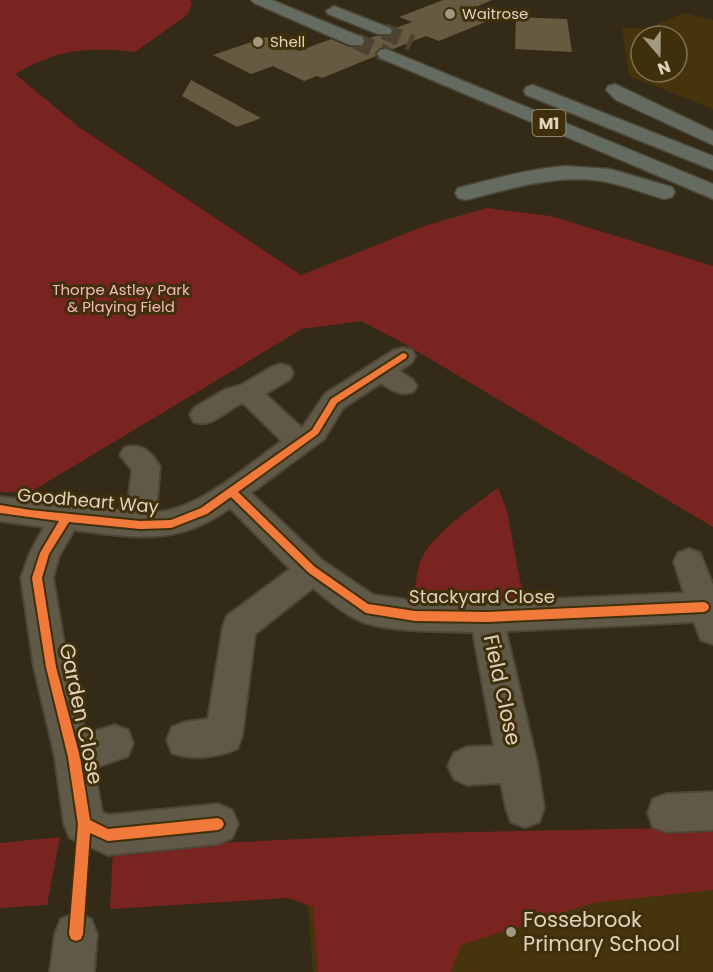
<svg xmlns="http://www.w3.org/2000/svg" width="713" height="972" font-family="Poppins,sans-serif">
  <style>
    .built { fill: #46340d; fill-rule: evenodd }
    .green { fill: #7a2422 }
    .building { fill: #665a41 }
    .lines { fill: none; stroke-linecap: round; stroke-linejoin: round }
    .motorway-tunnel { stroke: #4d4330; stroke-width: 17; stroke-dasharray: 17 9; stroke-linecap: butt }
    .minor-casing { stroke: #4d4637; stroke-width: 4 }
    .motorway-casing { stroke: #4d4637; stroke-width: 3 }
    .minor { fill: #615948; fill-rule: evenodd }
    .motorway { fill: #646b61; fill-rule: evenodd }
    .cycleway-casing { stroke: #3f2f0b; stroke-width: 4 }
    .cycleway { fill: #f17a3a; fill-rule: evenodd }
    .poi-dot { fill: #a39882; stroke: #3f2f0b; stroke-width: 2 }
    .labels { text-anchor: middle; stroke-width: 6; stroke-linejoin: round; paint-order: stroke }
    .far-poi-label { font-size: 15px; fill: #dfd3bb; stroke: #3f2f0b; text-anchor: start }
    .far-park-label { font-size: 15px; fill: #f3b9b4; stroke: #3f2f0b }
    .shield { fill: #3f2f0b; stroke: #afa286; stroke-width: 1.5 }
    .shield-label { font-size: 16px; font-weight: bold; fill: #dfd3bb }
    .street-label { font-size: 18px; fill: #dfd3bb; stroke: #3f2f0b }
    .near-street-label { font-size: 21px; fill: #dfd3bb; stroke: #3f2f0b }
    .near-poi-label { font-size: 21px; fill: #dfd3bb; stroke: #3f2f0b; text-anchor: start }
  </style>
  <rect width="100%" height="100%" fill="#332a17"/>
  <g class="built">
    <path d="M 684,13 L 713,20 L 713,109 L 629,76 L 622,27 L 646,29 ZM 641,36 L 677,36 L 677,72 L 641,72 Z"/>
    <polygon points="713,862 713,972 313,972 307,892"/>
  </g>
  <g class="green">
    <path d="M 0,0 L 190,0 L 192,5 L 187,15 L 135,52 C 84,47 60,49 15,74 L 79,127 L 301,275 L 424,226 L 487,208 L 551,216 L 713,266 L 713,527 L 405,344 L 361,321 L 302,329 L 29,493 L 0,492 Z"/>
    <path d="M 498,488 L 507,511 L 520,581 L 535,614 L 415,616 C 415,599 415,581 419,565 C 428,536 474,506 498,488 Z"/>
    <polygon points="713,827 713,890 592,903 461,945 451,972 318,972 313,907 288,898 110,909 113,848 430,833"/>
    <polygon points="60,837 47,905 0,908 0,843"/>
  </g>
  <g class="building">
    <polygon points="443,0 492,0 460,14 500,16 439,41 426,36 393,49 380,48 375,53 376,56 322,78 317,76 304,81 273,66 251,74 213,55 266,37 299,51 331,39 349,47 362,47 366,39 376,36 390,36 394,32 393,29 412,22 399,17"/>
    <polygon points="516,17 567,19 572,52 515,49"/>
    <polygon points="191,80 261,118 237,127 182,96"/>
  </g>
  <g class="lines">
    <g class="motorway-tunnel">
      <polyline points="384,31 412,43"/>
      <polyline points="356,41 386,54"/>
    </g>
    <defs>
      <g id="minor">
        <path d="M 403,348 L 412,350 L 415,356 L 412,362 L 399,371 L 413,380 L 417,386 L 413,392 C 399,396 392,390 381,383 L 343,408 L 324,439 L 251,493 L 323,561 L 373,595 L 415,601 L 487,602 L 684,593 L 674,562 L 678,553 L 689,549 L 700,553 L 713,585 L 713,644 L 701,640 L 694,622 L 506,631 L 537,763 L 544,808 L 539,822 L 525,827 L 511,822 L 506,808 L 501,783 L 467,785 L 454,779 L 448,766 L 454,753 L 467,747 L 494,746 L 473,632 C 443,631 380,633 354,618 C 339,610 326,598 313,588 L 255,634 L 242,736 L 237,749 C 217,757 192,761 172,753 L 167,740 L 172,727 L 185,722 L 208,719 L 223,627 L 227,616 L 290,569 L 230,508 C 176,547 136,537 74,530 L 59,556 L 53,578 L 68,667 L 86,734 L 115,725 L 128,730 L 133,743 L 128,756 L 94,768 L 102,812 L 109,815 L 218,804 L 232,810 L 238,824 L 232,838 L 218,844 L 108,855 L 70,838 L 64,824 L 55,757 L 34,667 L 21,578 L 30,553 L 44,527 L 0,521 L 0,497 L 127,511 L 132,470 L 120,455 L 124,448 C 141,442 152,452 160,467 L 156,512 C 197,511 248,465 282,441 L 243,403 C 225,410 214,428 194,422 L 190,415 L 194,408 L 224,390 L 241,385 L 272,367 L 281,364 L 290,367 L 293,373 L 290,379 L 265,394 L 302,428 L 325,394 L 394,350 Z"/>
        <polygon points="713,792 713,830 667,832 653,827 648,813 653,799 667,794"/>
        <polygon points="76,913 91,919 97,934 94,972 50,972 55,934 61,919"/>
      </g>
      <g id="motorway">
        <polygon points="251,0 272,0 362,37 364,41 362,45 350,45 254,3"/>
        <polygon points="334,6 390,28 392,31 390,34 378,34 328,14 326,11"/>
        <polygon points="386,49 713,184 713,199 380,58 377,54 380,50"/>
        <polygon points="615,84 713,131 713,145 616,100 606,90 608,86"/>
        <polygon points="533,85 713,156 713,170 526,95 524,91 526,87"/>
        <path d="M 565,166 L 610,169 L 672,187 L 675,192 L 672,197 L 664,199 C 646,194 629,187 611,183 C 561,172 514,188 466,200 L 458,198 L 455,193 L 458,188 C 493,179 528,169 565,166 Z"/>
      </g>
    </defs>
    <use href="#minor" class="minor-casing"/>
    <use href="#motorway" class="motorway-casing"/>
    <use href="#minor" class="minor"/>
    <use href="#motorway" class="motorway"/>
    <defs>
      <polygon id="cycleway" points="403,353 406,354 407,356 406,358 337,403 318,434 238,492 315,567 368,604 415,611 487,612 704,602 708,604 709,607 708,610 704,612 487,622 415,621 366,613 309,573 231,497 207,514 171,528 140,529 69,522 49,554 42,578 56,667 80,757 90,820 108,829 218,818 222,820 224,824 222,828 218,830 108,841 90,833 83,934 81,939 76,941 71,939 69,934 78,824 68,757 46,667 32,578 40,553 59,521 0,513 0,505 30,510 140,521 171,520 201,508 312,430 331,399"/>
    </defs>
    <use href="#cycleway" class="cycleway-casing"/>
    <use href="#cycleway" class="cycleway"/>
  </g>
  <g class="poi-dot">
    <circle cx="450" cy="14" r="6"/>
    <circle cx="258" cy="42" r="6"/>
    <circle cx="511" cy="932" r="6"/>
  </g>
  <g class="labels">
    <g class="far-poi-label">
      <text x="462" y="19">Waitrose</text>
      <text x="270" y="47">Shell</text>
    </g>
    <g class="far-park-label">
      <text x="121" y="295">Thorpe Astley Park<tspan x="121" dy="17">&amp; Playing Field</tspan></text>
    </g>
    <rect class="shield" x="532.5" y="110" width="33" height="26" rx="4.5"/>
    <g class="shield-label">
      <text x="549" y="129">M1</text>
    </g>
    <g class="street-label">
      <text transform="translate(88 501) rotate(5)" y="6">Goodheart Way</text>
      <text x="482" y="603">Stackyard Close</text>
    </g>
    <g class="near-street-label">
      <text transform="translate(502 690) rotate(78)" y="7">Field Close</text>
      <text transform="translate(81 714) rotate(78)" y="7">Garden Close</text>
    </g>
    <g class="near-poi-label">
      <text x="523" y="927">Fossebrook<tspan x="523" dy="24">Primary School</tspan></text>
    </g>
  </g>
  <g transform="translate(659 54) rotate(160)"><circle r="28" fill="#3f2f0b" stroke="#7f7151" stroke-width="1.5"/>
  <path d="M0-4.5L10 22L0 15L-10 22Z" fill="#a39882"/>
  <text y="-9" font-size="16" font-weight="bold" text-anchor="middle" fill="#dfd3bb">N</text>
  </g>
</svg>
